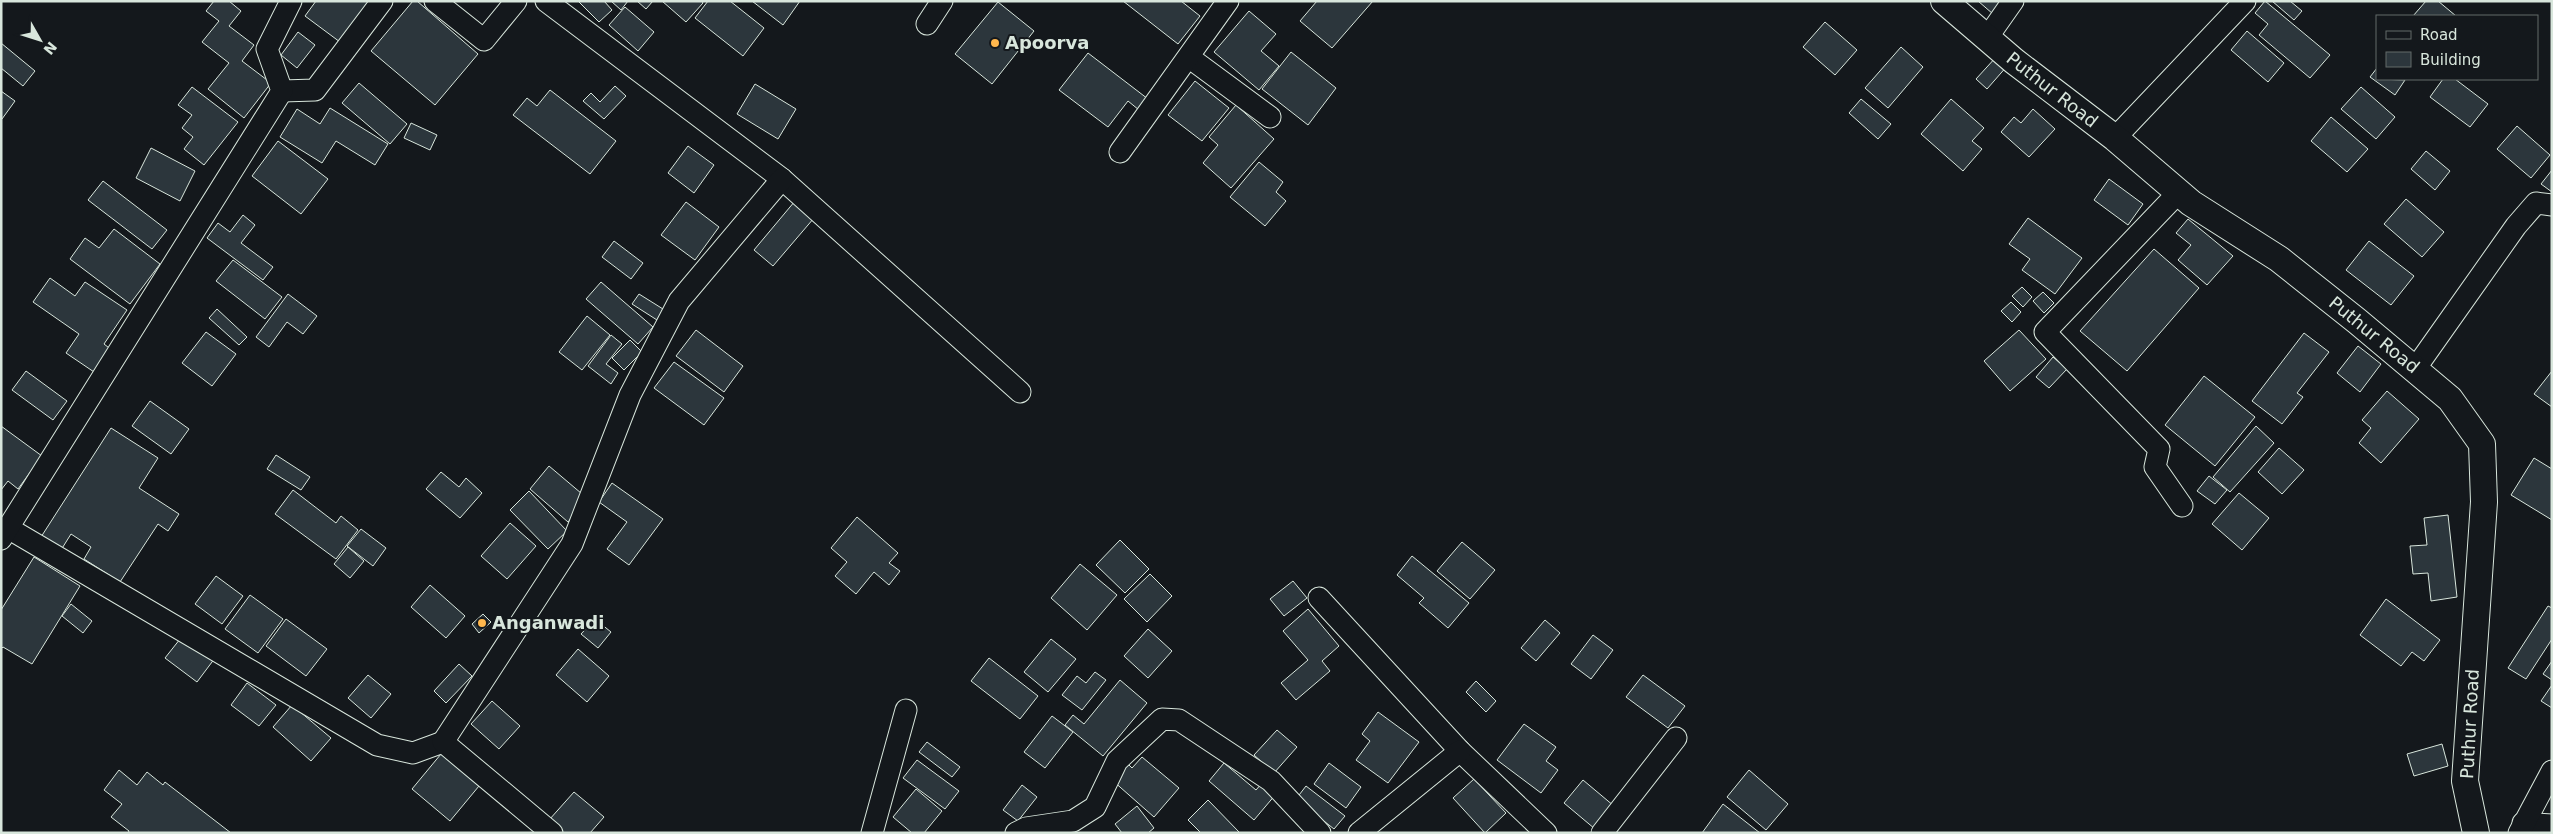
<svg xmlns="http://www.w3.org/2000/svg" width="2553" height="834" font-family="'DejaVu Sans',sans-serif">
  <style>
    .building { fill: #2c363c; stroke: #d8e6dc }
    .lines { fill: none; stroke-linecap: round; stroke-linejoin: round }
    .minor-casing { stroke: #d8e6dc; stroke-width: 23 }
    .tertiary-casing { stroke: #d8e6dc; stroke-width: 28 }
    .minor { stroke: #14181c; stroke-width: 21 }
    .tertiary { stroke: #14181c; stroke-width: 26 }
    .poi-dot { fill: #ffb74d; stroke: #14181c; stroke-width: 2 }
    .labels { text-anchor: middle; stroke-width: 4; stroke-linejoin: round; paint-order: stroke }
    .poi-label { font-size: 18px; font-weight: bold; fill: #d8e6dc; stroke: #14181c; text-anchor: start }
    .street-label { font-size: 18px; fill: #d8e6dc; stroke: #14181c }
  </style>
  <rect width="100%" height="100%" fill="#14181c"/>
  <g class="building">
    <polygon points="214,1 229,1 241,11 229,26 254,45 242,61 271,83 244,118 208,89 229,63 202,42 219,21 206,11"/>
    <polygon points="316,1 370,1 340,42 305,16"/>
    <polygon points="413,1 417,1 478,54 435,105 371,51"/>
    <polygon points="578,1 604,1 612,10 599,22"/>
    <polygon points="611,1 628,1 621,10"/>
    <polygon points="637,1 653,1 646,9"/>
    <polygon points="662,1 702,1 703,3 686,22"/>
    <polygon points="708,1 730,1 764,28 743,56 695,18"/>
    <polygon points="752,1 800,1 783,25"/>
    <polygon points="1123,1 1181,1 1200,16 1178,44"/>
    <polygon points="1317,1 1373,1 1332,48 1300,21"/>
    <polygon points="1978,1 2000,1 1993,14"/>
    <polygon points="2265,1 2330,55 2310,78 2259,35 2268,24 2255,13"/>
    <polygon points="2272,1 2290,1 2302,11 2294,20"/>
    <polygon points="2426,1 2438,1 2456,16 2413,16"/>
    <polygon points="998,2 1034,31 992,84 955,54"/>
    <polygon points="625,7 654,32 638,51 609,25"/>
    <polygon points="1249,11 1276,34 1261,51 1279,66 1259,90 1214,52"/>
    <polygon points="1825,22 1857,50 1835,75 1803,47"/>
    <polygon points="2247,31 2284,63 2268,82 2231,50"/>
    <polygon points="298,32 315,45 297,68 281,55"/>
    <polygon points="1,43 35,71 23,86 1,68"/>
    <polygon points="1901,47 1923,67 1888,108 1865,88"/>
    <polygon points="1291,52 1336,88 1308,125 1262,89"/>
    <polygon points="1088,53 1148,99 1139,110 1128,101 1108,127 1059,90"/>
    <polygon points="1997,56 2008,65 1987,89 1976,79"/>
    <polygon points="2377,68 2377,79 2405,80 2395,95 2370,77"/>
    <polygon points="2443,79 2455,79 2488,104 2470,127 2430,97"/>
    <polygon points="1195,81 1229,108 1202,141 1168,115"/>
    <polygon points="359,83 407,124 390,144 342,103"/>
    <polygon points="755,84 796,109 778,139 737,114"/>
    <polygon points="615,86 626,96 604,119 583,101 591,93 600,102"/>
    <polygon points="192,87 238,122 204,165 184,149 193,137 182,128 192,115 178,105"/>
    <polygon points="2361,87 2395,117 2376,139 2341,109"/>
    <polygon points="550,90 616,141 590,174 513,115 527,98 537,106"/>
    <polygon points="1,91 15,101 2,119 1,118"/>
    <polygon points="1861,99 1891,124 1878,139 1849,113"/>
    <polygon points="1951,99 1984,128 1972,141 1982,149 1963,171 1921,134"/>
    <polygon points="1236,105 1274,139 1231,188 1203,163 1218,145 1209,137"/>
    <polygon points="330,108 388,144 375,165 336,141 322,163 280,137 297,109 320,124"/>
    <polygon points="2033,109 2055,129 2029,157 2001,132 2014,117 2021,123"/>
    <polygon points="2331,117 2368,149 2347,172 2311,141"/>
    <polygon points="411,123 437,135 430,150 404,138"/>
    <polygon points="2517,126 2550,155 2531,178 2497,149"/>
    <polygon points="278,141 328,179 301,214 252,176"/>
    <polygon points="688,146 714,165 694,193 668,173"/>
    <polygon points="151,148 195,171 180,201 136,178"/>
    <polygon points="2426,151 2450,171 2435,190 2411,169"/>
    <polygon points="1259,162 1283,182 1276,192 1286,201 1265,226 1230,197"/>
    <polygon points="2552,170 2552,192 2541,184"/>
    <polygon points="2109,179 2143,204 2128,225 2094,200"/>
    <polygon points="103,181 167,230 152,249 88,200"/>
    <polygon points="2406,199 2444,232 2422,257 2384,224"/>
    <polygon points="795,201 814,218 773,266 754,250"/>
    <polygon points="686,202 719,227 695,260 661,235"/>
    <polygon points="243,215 255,225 241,243 273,267 263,280 207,238 218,223 230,232"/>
    <polygon points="2028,218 2082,258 2055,294 2022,270 2030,259 2009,244"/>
    <polygon points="2188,219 2233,256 2207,285 2178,260 2191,245 2176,233"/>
    <polygon points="114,229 160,264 130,304 70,259 85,238 99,248"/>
    <polygon points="614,241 643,263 631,279 602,257"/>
    <polygon points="2369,241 2414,276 2391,305 2346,270"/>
    <polygon points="2154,249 2199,288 2127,371 2080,331"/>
    <polygon points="233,260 282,297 265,319 216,281"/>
    <polygon points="50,278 75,296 85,282 127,310 104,344 113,351 97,374 66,353 79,334 33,302"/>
    <polygon points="601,282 653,327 638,344 586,299"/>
    <polygon points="2022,287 2032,297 2023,307 2012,296"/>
    <polygon points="2043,292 2054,303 2044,313 2033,301"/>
    <polygon points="288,294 317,316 303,334 287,322 269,347 256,337"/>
    <polygon points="639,294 663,309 657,320 632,304"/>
    <polygon points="2011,302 2021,312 2012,322 2001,311"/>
    <polygon points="217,309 247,337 239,345 209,318"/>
    <polygon points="587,316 610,335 582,370 559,352"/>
    <polygon points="696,330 743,366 724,392 676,356"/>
    <polygon points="2019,330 2046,359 2010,391 1984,361"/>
    <polygon points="206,332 236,354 212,386 182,363"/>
    <polygon points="2304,333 2329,352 2297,393 2303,397 2282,424 2252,401"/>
    <polygon points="611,335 622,344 606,364 618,373 611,384 588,366"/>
    <polygon points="630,340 642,352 624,370 612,358"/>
    <polygon points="2358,346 2381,364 2360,392 2337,373"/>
    <polygon points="2053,357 2067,369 2049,388 2036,377"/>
    <polygon points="674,362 724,398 704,425 654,388"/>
    <polygon points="26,371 67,401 53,420 12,390"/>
    <polygon points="2552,371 2552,407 2534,394"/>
    <polygon points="2204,376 2255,417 2215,466 2165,425"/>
    <polygon points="2387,391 2419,419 2381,463 2359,443 2371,428 2362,420"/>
    <polygon points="150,401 189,429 171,454 132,426"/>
    <polygon points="1,426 42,456 18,489 8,481 1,490"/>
    <polygon points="2256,426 2274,443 2230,492 2213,477"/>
    <polygon points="111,428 158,458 139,488 179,514 168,531 158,524 120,582 84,559 91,547 71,534 61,550 41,537"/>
    <polygon points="2279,448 2304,470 2282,494 2258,472"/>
    <polygon points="276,455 310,477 301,490 267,469"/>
    <polygon points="2534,458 2552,469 2552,520 2511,495"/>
    <polygon points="549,466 588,499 568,522 530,489"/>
    <polygon points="441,472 459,487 466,478 482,493 460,518 426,489"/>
    <polygon points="2209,476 2227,490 2215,504 2197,491"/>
    <polygon points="612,483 663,519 629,565 607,549 627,522 599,502"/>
    <polygon points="293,490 336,523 341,516 358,530 336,559 275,514"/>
    <polygon points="529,491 567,531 548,549 510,510"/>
    <polygon points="2239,493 2269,518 2242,550 2212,524"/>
    <polygon points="2448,515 2457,597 2431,601 2428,573 2413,574 2410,546 2427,545 2424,518"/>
    <polygon points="857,517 898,553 889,563 900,571 889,585 874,572 856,594 835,576 847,562 831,548"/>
    <polygon points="510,523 536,546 507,579 481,556"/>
    <polygon points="361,529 386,548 373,566 347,546"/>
    <polygon points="1120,540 1149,569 1125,593 1096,565"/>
    <polygon points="1462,542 1495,570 1470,599 1437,571"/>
    <polygon points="348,547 364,561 350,578 334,564"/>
    <polygon points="1412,556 1469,603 1448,628 1419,603 1424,598 1397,575"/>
    <polygon points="34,557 80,586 32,664 3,647 1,649 1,610"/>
    <polygon points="1080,564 1117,595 1087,630 1051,598"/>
    <polygon points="1150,574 1172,596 1147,622 1124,599"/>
    <polygon points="216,576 243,596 222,624 195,604"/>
    <polygon points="1293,581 1307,598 1284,616 1270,599"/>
    <polygon points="430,585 465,616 446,638 411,607"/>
    <polygon points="250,595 283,619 258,653 225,629"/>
    <polygon points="2386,599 2440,640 2424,661 2412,652 2401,666 2360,635"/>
    <polygon points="71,604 92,621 83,633 62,616"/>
    <polygon points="2548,606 2552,608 2552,639 2526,679 2508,668"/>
    <polygon points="1308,609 1339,646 1322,661 1330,671 1296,700 1281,683 1308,660 1283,631"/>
    <polygon points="483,614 491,622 479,633 472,624"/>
    <polygon points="286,619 327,649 306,676 266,646"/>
    <polygon points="595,619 611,632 598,648 581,634"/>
    <polygon points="1545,620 1560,633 1536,661 1521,648"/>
    <polygon points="1148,629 1172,651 1148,678 1124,656"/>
    <polygon points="184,634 215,658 197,682 165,658"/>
    <polygon points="1593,635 1613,650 1591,679 1571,664"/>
    <polygon points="1051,639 1076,659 1048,692 1024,672"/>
    <polygon points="578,649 609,676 587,702 556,675"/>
    <polygon points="989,658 1038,696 1020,719 971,681"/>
    <polygon points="2552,661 2552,680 2543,674"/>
    <polygon points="459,664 472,676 446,703 434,691"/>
    <polygon points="1095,672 1106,680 1082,710 1062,695 1077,676 1086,683"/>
    <polygon points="368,675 391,694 371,718 348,698"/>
    <polygon points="1643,675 1685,706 1668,728 1626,697"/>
    <polygon points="1120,680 1147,703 1103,756 1065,725 1073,715 1084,724"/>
    <polygon points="1476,681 1496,701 1486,712 1466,692"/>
    <polygon points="247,683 276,705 259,726 231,705"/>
    <polygon points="2552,685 2552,708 2541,701"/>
    <polygon points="492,701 520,726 499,749 471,724"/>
    <polygon points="292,705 331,738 311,761 273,727"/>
    <polygon points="1378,712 1419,742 1388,783 1356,760 1370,741 1362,734"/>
    <polygon points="1052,716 1073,732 1045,768 1024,752"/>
    <polygon points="1524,724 1556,747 1546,761 1558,770 1541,793 1497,760"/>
    <polygon points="1277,730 1297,747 1274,773 1254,755"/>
    <polygon points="927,742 960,767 952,777 919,752"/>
    <polygon points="2442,744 2448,766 2414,776 2407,754"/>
    <polygon points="441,754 479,786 450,821 412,789"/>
    <polygon points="1142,757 1179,788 1154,817 1112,780 1127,763 1132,768"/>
    <polygon points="917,760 959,791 945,809 903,778"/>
    <polygon points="1224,763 1256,790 1262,783 1276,794 1254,820 1209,781"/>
    <polygon points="1329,763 1361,787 1346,808 1314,784"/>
    <polygon points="119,770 137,785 147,772 163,785 165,782 231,833 128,833 129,831 111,817 122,804 104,790"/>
    <polygon points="1749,770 1788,804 1766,830 1727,797"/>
    <polygon points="1474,779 1506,813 1485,833 1453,798"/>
    <polygon points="1583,780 1614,806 1595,829 1564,803"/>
    <polygon points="1022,785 1037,797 1018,821 1003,810"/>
    <polygon points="1306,786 1345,816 1334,829 1296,799"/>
    <polygon points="916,789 942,811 924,833 912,833 893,817"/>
    <polygon points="574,792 604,817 590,833 564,833 549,820"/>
    <polygon points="1208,800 1239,832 1239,833 1201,833 1188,820"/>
    <polygon points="1723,804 1760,833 1702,833"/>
    <polygon points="1137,806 1154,828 1148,833 1122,833 1115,824"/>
  </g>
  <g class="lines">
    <defs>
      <g id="minor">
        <polyline points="435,1 484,40 516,1"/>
        <polyline points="546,1 782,179 1020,392"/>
        <polyline points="927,24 942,1"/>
        <polyline points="1987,38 2013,1"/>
        <polyline points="1190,58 1270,117"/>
        <polyline points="282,91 315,90 382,1"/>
        <polyline points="2115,138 2245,1"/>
        <polyline points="1120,152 1228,1"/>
        <polyline points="2178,193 2045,332 2159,449 2155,467 2182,506"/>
        <polyline points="2415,369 2516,226 2536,203 2552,205"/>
        <polyline points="8,528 377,745 413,753 443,742"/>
        <polyline points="1,539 282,91 267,49 291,1"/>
        <polyline points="1319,598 1460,751 1546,833"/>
        <polyline points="2523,823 2552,825"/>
        <polyline points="552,833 443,742 572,544 630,395 679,301 782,179"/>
        <polyline points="872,833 906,710"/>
        <polyline points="1016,833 1026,828 1073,821 1095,807 1117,761 1162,719 1179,720 1271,781 1320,833"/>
        <polyline points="1359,833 1460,751"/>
        <polyline points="1602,833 1676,738"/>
        <polyline points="2519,833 2552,771"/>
      </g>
      <polyline id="tertiary" points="1944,1 2014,61 2115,138 2191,203 2279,259 2357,321 2450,399 2482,444 2484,502 2465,781 2476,833"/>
    </defs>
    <use href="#minor" class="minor-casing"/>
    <use href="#tertiary" class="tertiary-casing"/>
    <use href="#minor" class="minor"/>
    <use href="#tertiary" class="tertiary"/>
  </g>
  <g class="poi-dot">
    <circle cx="995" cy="43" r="5"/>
    <circle cx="482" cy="623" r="5"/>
  </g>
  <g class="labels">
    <g class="poi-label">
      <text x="1005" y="49">Apoorva</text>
      <text x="492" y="629">Anganwadi</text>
    </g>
    <g class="street-label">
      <text transform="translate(2052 90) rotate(38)" y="6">Puthur Road</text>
      <text transform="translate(2374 335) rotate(39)" y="6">Puthur Road</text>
      <text transform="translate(2470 724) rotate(-87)" y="6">Puthur Road</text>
    </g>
  </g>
  <rect width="2553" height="834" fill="none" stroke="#d8e6dc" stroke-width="5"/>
  <rect x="2376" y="15" width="162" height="65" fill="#14181c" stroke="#626a69"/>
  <rect x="2386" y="31" width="25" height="8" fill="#14181c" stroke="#626a69"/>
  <text x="2420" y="40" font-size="15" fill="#d8e6dc">Road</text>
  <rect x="2386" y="52" width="25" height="15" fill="#2c363c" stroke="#626a69"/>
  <text x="2420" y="65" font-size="15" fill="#d8e6dc">Building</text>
  <g transform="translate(40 40) rotate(129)" stroke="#14181c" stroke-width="4" paint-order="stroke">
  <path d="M0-4L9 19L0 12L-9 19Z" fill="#d8e6dc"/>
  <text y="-8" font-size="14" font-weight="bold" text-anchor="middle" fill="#d8e6dc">N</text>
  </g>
</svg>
